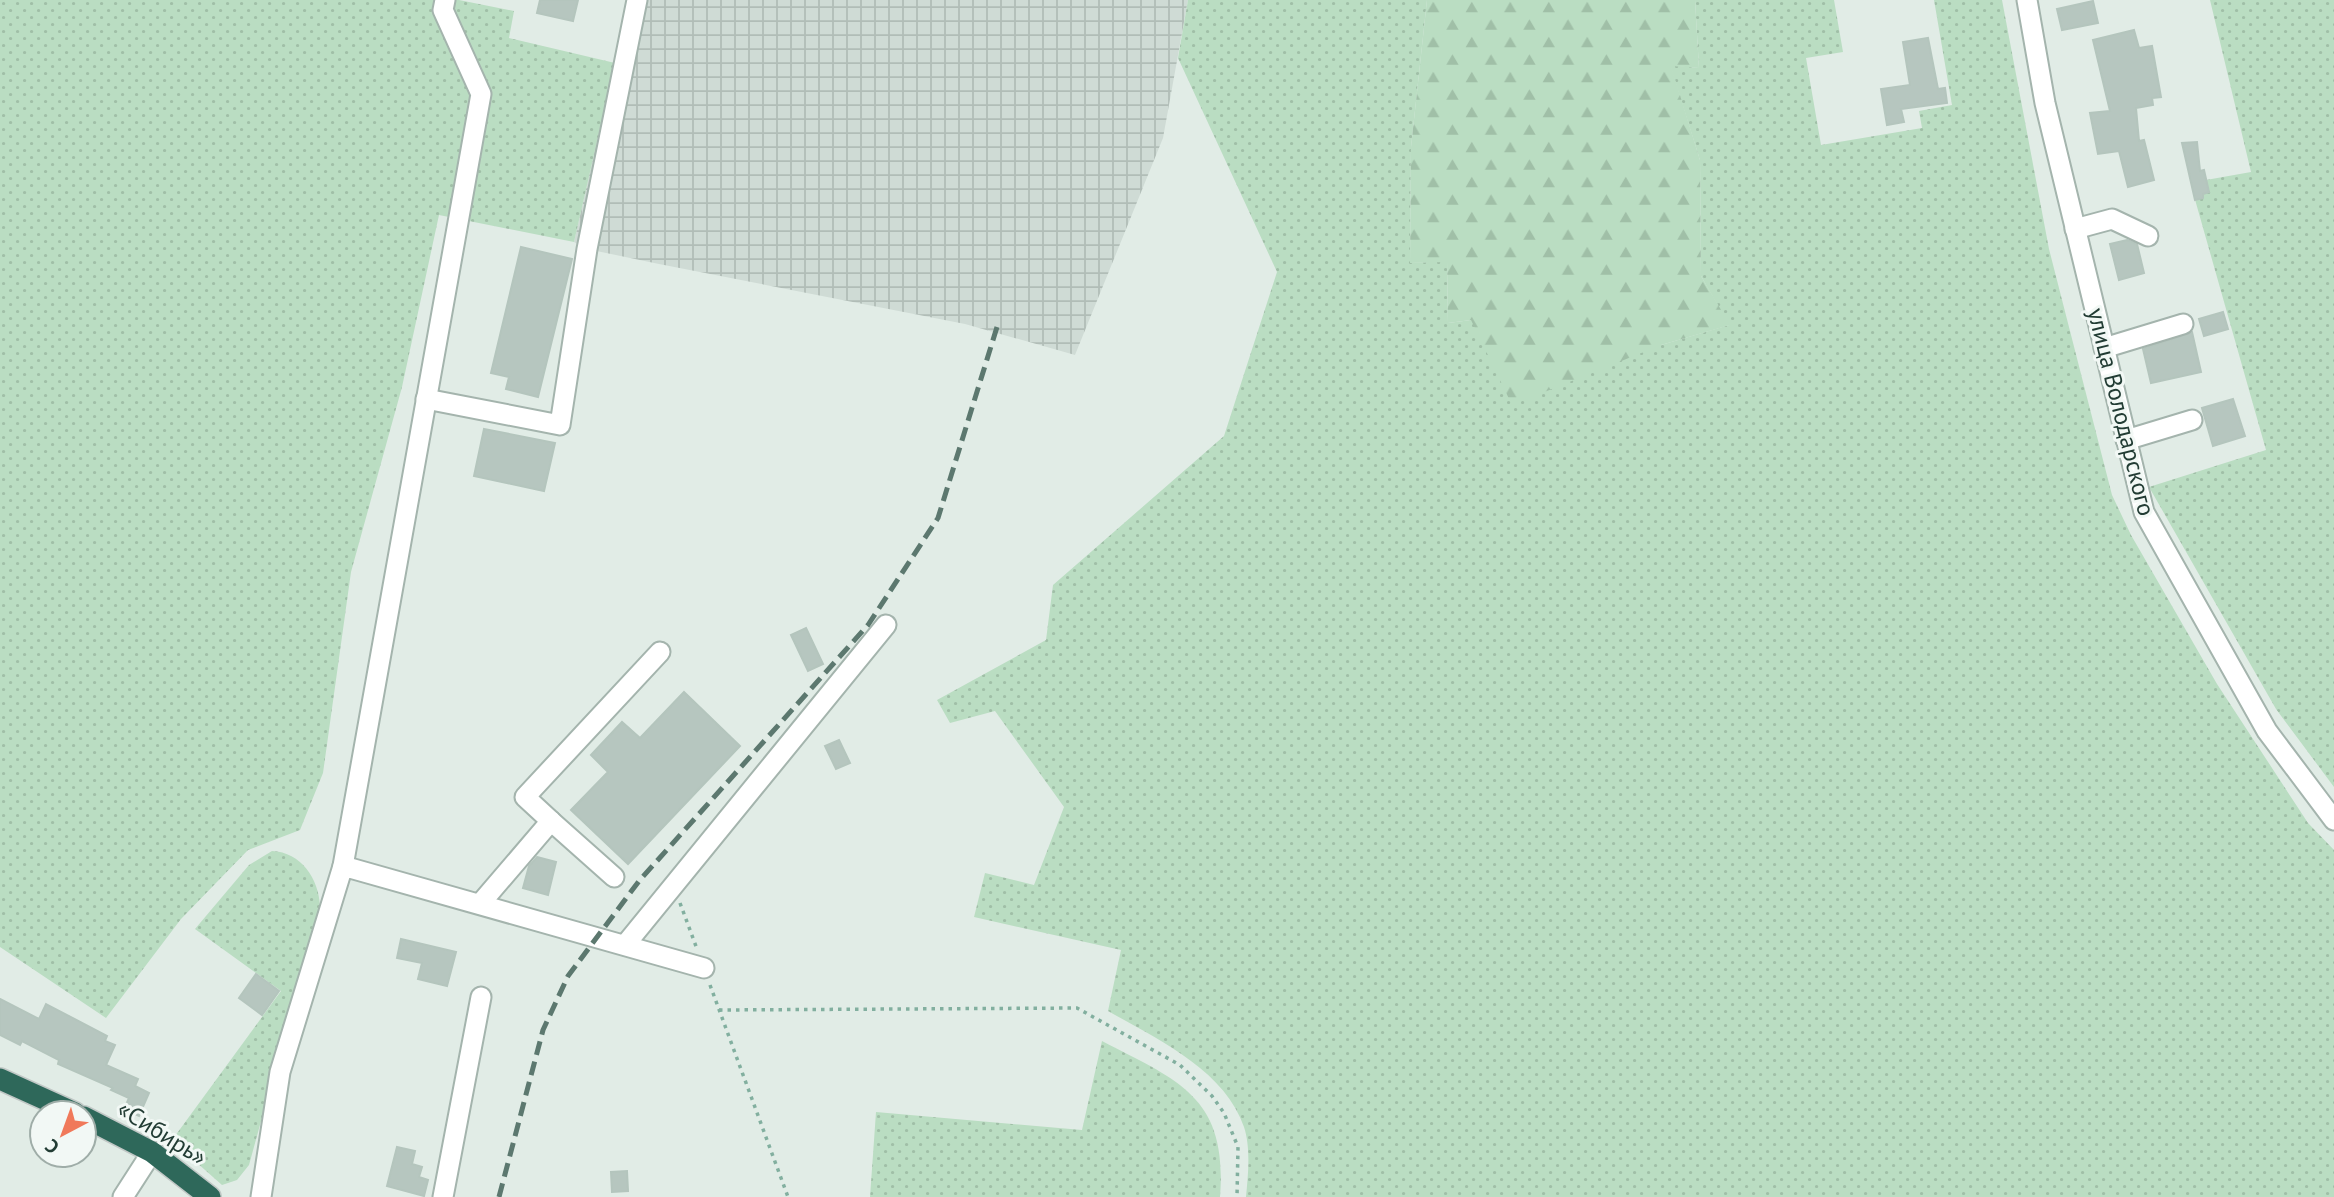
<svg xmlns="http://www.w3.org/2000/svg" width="2334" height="1197" font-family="'PT Sans',sans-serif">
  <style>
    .industrial { fill: url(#industrial-grid) }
    .grass { fill: url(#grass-dots) }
    .forest { fill: url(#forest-firs) }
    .building { fill: #b6c6bf; stroke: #b4c5bd; stroke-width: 2 }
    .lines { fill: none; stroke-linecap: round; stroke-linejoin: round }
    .minor-casing { stroke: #a4b4ad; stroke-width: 23 }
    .highway-casing { stroke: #c1c8c6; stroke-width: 24 }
    .path { stroke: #82af9f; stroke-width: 3.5; stroke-dasharray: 3.5 5; stroke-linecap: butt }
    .minor { stroke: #fff; stroke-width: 19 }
    .highway { stroke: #2e685a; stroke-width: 21 }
    .rail { stroke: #5c786f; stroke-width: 5; stroke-dasharray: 14 7; stroke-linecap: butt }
    .labels { text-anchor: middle; stroke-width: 6; stroke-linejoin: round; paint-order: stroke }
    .street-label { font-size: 24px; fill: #223c34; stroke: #f2f8f5 }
  </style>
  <defs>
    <pattern id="industrial-grid" width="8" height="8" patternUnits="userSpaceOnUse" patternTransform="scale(1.75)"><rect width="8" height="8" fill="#cfdbd5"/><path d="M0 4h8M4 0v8" fill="none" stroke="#b1bdb7"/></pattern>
    <pattern id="grass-dots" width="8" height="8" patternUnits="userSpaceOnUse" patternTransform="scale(1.75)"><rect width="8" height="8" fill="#baddc2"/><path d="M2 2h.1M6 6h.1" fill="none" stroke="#a0bfa7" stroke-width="1.8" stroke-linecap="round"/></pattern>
    <pattern id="forest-firs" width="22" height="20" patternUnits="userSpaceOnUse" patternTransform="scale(1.75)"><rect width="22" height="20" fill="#baddc2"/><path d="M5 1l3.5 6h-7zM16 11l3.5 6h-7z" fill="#a0bfa7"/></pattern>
  </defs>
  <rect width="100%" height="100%" fill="#e1ece6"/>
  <polygon class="industrial" points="629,0 1188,0 1163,138 1075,355 965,324 659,264 587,249 574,242"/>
  <g class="grass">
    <polygon points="0,0 459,0 514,11 509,38 615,63 574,242 439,215 402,387 351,572 323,773 300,830 248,850 181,919 106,1018 0,947"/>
    <path d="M 1188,0 L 1427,0 L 1411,147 L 1410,263 L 1447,261 L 1448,323 L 1471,320 L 1661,345 L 1729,325 L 1701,276 L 1700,160 L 1670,65 L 1699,68 L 1695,0 L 1834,0 L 1843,52 L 1806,58 L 1821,145 L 1922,128 L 1919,111 L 1952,105 L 1934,0 L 2002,0 L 2049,249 L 2112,495 L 2131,535 L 2217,684 L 2308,823 L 2334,850 L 2334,1197 L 1246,1197 C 1248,1176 1251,1148 1244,1127 C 1225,1070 1157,1039 1108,1011 L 1121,950 L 974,917 L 985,873 L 1034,885 L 1064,807 L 995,711 L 950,723 L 937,700 L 1046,640 L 1053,585 L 1224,436 L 1277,272 L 1178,58 Z"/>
    <polygon points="2210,0 2334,0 2334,787 2276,709 2149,487 2266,450 2194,196 2209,192 2206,180 2251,172"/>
    <path d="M 272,851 C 301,852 319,879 320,906 L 249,1165 L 237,1180 L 222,1185 L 153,1124 L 175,1136 L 281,991 L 195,929 L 249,865 Z"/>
    <path d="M 1102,1041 C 1179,1081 1228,1097 1220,1197 L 870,1197 L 876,1112 L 1082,1130 Z"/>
  </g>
  <polygon class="forest" points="1427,0 1695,0 1699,68 1671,66 1700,160 1701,276 1730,325 1661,345 1512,405 1471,320 1448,323 1447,262 1410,263 1411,147"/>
  <g class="building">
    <polygon points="540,0 578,0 573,21 537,13"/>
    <polygon points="2093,1 2098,23 2062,30 2057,9"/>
    <polygon points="2134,30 2139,48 2152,46 2161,97 2152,98 2153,105 2136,108 2139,141 2144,140 2154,180 2128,187 2119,151 2098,154 2090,113 2110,111 2093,40"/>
    <polygon points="1928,38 1938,89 1945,88 1947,103 1901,109 1904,122 1887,125 1881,89 1910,85 1903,42"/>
    <polygon points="2197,142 2200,171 2204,170 2209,192 2203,194 2203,198 2195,200 2182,143"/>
    <polygon points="2127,240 2137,244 2144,273 2119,280 2110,244"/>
    <polygon points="521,247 572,259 538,397 506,389 509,377 491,373"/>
    <polygon points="2223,312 2228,329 2204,336 2199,319"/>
    <polygon points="2192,332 2201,372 2151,383 2143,349"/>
    <polygon points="2233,399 2245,436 2213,446 2202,408"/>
    <polygon points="484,429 555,443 544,491 474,476"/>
    <polygon points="806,628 823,664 808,671 791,635"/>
    <polygon points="684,692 740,746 628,864 571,810 608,772 591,755 622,722 640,738"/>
    <polygon points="839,740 850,763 836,769 825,746"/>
    <polygon points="537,857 556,862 548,895 523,888 529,866"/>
    <polygon points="401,939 456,952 447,986 418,979 422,963 397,958"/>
    <polygon points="256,974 279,991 262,1015 239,998"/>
    <polygon points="0,999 39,1019 46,1004 107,1036 105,1041 115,1045 106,1065 138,1079 135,1086 149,1093 139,1116 124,1109 129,1098 111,1090 113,1088 58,1064 59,1060 22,1041 20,1045 0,1035"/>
    <polygon points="397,1147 415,1151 412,1164 422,1167 419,1177 428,1180 424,1196 387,1186"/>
    <polygon points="627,1171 628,1191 612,1192 611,1172"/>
  </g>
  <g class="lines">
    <defs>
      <g id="minor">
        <polyline points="2027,0 2045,103 2144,512 2267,731 2334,820"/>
        <polyline points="2075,229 2112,219 2148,236"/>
        <polyline points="2104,348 2183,324"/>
        <polyline points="426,399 560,425 587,249 637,0"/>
        <polyline points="2126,440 2192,420"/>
        <polyline points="551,821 525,797 660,652"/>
        <polyline points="343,866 481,94 443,10 445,0"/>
        <polyline points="480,904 551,821 614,877"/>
        <polyline points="625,945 886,625"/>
        <polyline points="123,1197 152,1152"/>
        <polyline points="261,1197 280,1072 343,866 704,968"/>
        <polyline points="443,1197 481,997"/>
      </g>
      <g id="highway">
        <polyline points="0,1079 75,1113"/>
        <polyline points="84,1117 152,1152 210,1197"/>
      </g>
    </defs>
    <use href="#minor" class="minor-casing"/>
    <use href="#highway" class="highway-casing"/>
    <g class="path">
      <polyline points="680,903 697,949"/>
      <polyline points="710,985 788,1197"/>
      <polyline points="719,1010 1077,1008 1180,1065 1212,1096 1224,1113 1238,1147 1237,1197"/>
    </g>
    <use href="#minor" class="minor"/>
    <use href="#highway" class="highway"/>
    <polyline class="rail" points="499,1197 543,1030 568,976 639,881 868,625 938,518 997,327"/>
  </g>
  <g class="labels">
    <g class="street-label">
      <text transform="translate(2121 412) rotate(76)" y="8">улица Володарского</text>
      <text transform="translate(162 1133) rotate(32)" y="8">«Сибирь»</text>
    </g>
  </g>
  <g transform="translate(63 1134) rotate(221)"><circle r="33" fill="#f2f8f5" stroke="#9fada8" stroke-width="2"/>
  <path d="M0-5L12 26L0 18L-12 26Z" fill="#f0795a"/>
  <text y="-10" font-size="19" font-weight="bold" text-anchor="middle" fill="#223c34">С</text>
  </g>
</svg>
